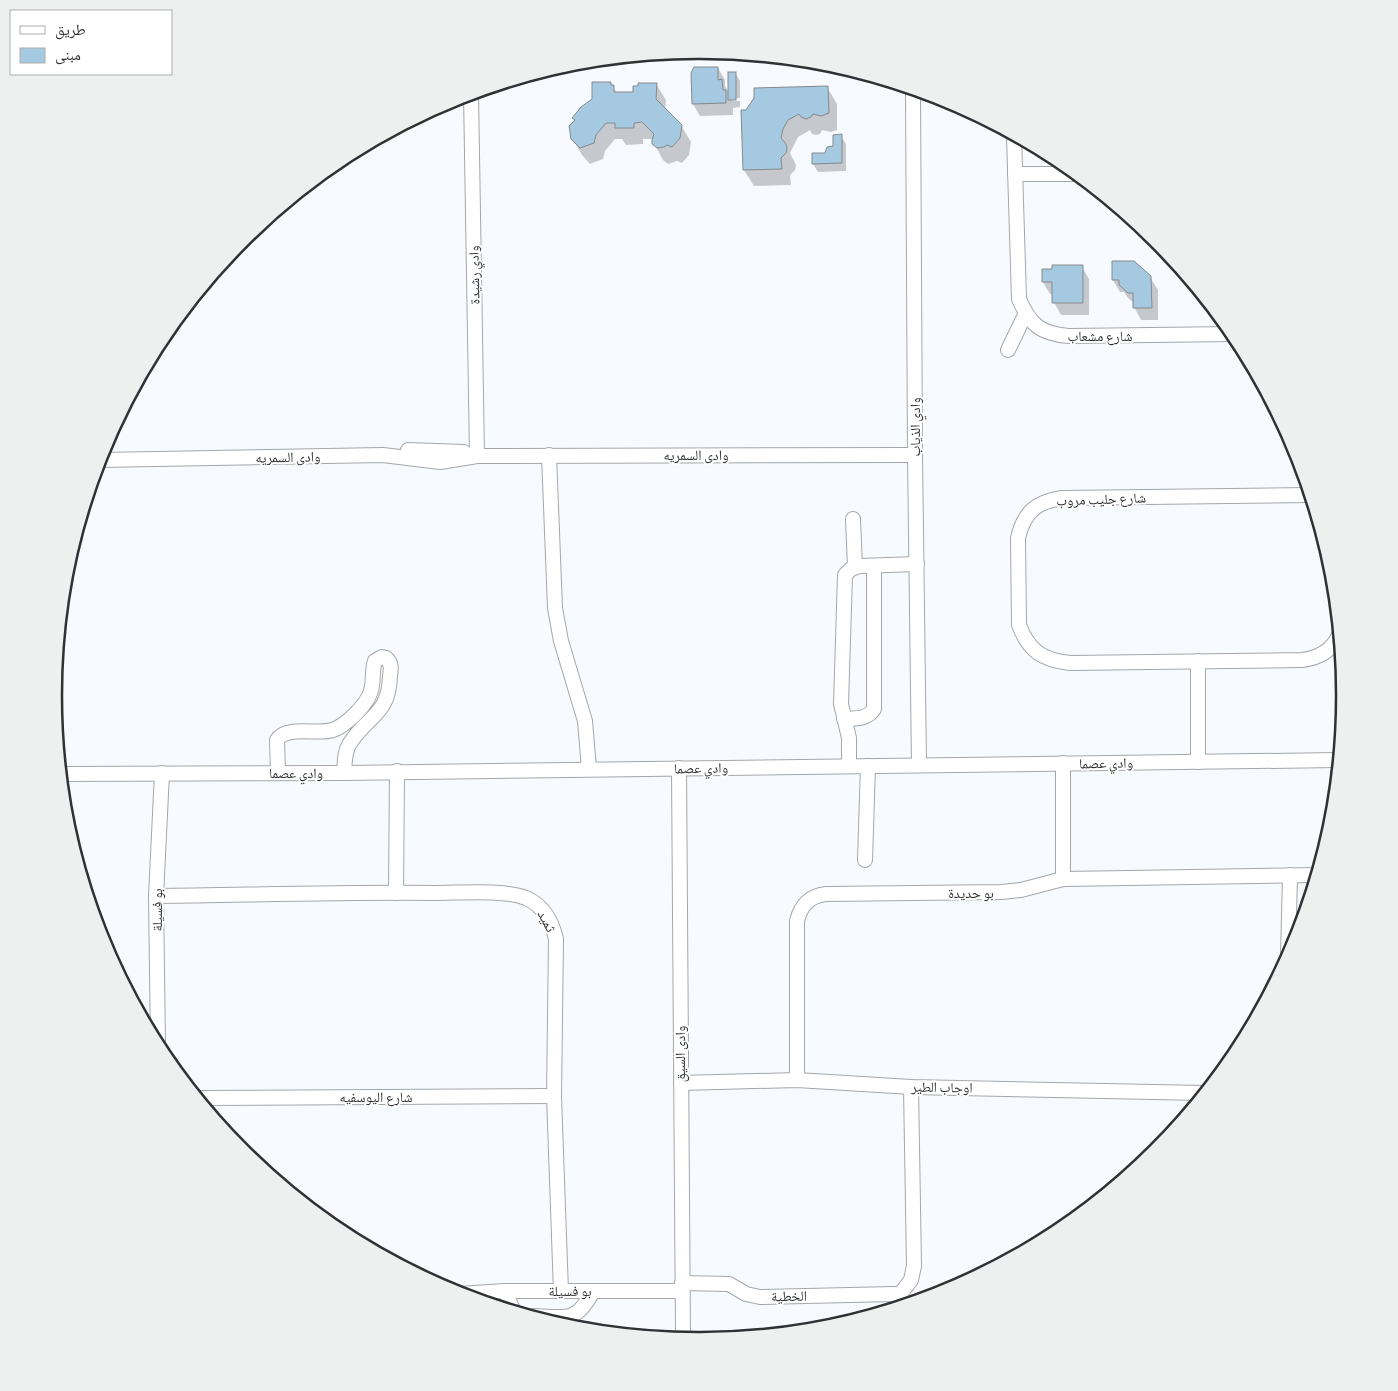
<svg xmlns="http://www.w3.org/2000/svg" width="1398" height="1391" font-family="'Crimson Pro','Noto Naskh Arabic',serif">
  <style>
    .shadow { fill: #0003 }
    .building { fill: #a6c9e2; stroke: #85898b }
    .lines { fill: none; stroke-linecap: round; stroke-linejoin: round }
    .minor-casing { stroke: #a3a7aa; stroke-width: 16 }
    .minor { stroke: #fff; stroke-width: 14 }
    .labels { text-anchor: middle; stroke-width: 4; stroke-linejoin: round; paint-order: stroke }
    .street-label { font-size: 14px; fill: #2f3132; stroke: #fff }
    .rim { fill: none; stroke: #2f3132; stroke-width: 2.5 }
  </style>
  <rect width="100%" height="100%" fill="#f7fbff"/>
  <g class="shadow">
    <polygon points="718,68 725,80 725,86 729,93 735,73 740,81 740,98 732,99 732,101 740,101 740,107 733,108 733,115 700,116 693,104"/>
    <polygon points="656,84 666,100 665,110 681,125 691,142 689,155 682,163 677,161 668,164 663,160 654,143 653,139 643,139 643,144 626,145 622,139 615,139 605,151 603,159 590,164 582,155 572,138 575,121 573,118 612,87 613,87 617,93 634,93"/>
    <polygon points="827,87 837,104 837,130 831,132 822,130 820,134 816,135 812,134 810,130 798,137 790,153 796,165 795,170 790,175 791,185 754,186 744,170 746,111"/>
    <polygon points="841,136 846,144 846,171 818,172 813,164 813,154 826,154 834,147"/>
    <polygon points="1082,267 1089,279 1089,315 1061,315 1054,302 1054,294 1050,294 1043,282"/>
    <polygon points="1150,277 1158,290 1158,320 1141,320 1134,307 1134,303 1128,298 1124,292 1120,292 1113,280"/>
  </g>
  <g class="building">
    <polygon points="694,67 718,67 718,80 722,79 723,90 726,90 726,103 692,104 691,73"/>
    <rect x="728" y="72" width="8" height="28"/>
    <polygon points="592,82 611,82 611,85 614,85 614,92 633,92 633,86 638,86 638,83 657,83 656,99 682,125 680,138 672,147 667,145 664,147 657,148 652,144 652,140 654,134 642,122 634,123 634,128 615,128 615,123 606,123 596,135 594,143 580,148 571,139 569,126 575,120 572,118 581,107 592,99"/>
    <polygon points="828,86 829,113 821,116 813,114 811,117 806,119 801,117 799,114 788,120 783,129 781,138 786,144 787,148 786,153 781,158 782,169 743,170 741,110 746,110 754,98 754,88"/>
    <polygon points="842,134 842,163 812,164 812,153 825,153 827,147 833,146 833,135"/>
    <polygon points="1112,261 1134,261 1151,276 1152,308 1133,308 1133,293 1128,293 1119,285 1119,280 1112,280"/>
    <polygon points="1052,265 1083,265 1083,303 1052,303 1052,282 1042,282 1042,269 1052,269"/>
  </g>
  <g class="lines">
    <defs>
      <g id="minor">
        <polyline points="913,89 915,455 919,765"/>
        <polyline points="471,93 477,456"/>
        <path d="M 1014,136 L 1019,299 C 1030,325 1041,334 1069,336 L 1234,334"/>
        <polyline points="1015,174 1076,174"/>
        <polyline points="1008,350 1025,315"/>
        <polyline points="408,450 464,452"/>
        <polyline points="549,455 555,608 561,641 585,721 589,769"/>
        <polyline points="99,460 383,455 440,462 477,456 915,455"/>
        <path d="M 1309,495 L 1062,498 C 1036,502 1024,512 1018,538 L 1019,625 C 1029,651 1042,660 1070,663 L 1302,660 C 1318,658 1332,651 1339,635"/>
        <polyline points="853,519 855,567"/>
        <path d="M 844,719 C 855,718 867,720 874,709 L 874,566"/>
        <polyline points="1198,762 1198,661"/>
        <polyline points="849,766 849,738 841,704 845,575 851,569 859,566 917,564"/>
        <polyline points="679,768 683,1339"/>
        <path d="M 278,773 L 277,740 C 286,725 317,735 333,730 C 346,725 363,708 369,696 C 375,685 371,672 375,661 L 382,657 L 386,658 C 392,663 391,669 390,676 C 389,715 368,715 350,743 C 344,752 345,762 344,773"/>
        <polyline points="61,776 63,774 344,773 1338,760"/>
        <polyline points="865,860 868,766"/>
        <polyline points="1063,879 1063,763"/>
        <polyline points="396,893 397,771"/>
        <path d="M 156,896 C 249,895 342,892 435,893 C 460,893 503,889 526,898 C 544,906 552,921 556,939 L 554,1096 L 561,1292"/>
        <polyline points="1288,957 1290,875"/>
        <polyline points="158,1046 156,896 162,773"/>
        <path d="M 797,1080 L 797,921 C 801,905 809,896 826,894 L 1002,892 L 1021,890 L 1063,879 L 1316,875"/>
        <polyline points="681,1083 797,1080 911,1087 1204,1093"/>
        <polyline points="199,1098 554,1096"/>
        <polyline points="682,1283 729,1284 746,1294 760,1297 894,1294 908,1304"/>
        <polyline points="505,1291 513,1310"/>
        <polyline points="459,1294 505,1291 682,1291"/>
        <polyline points="898,1297 911,1280 914,1266 911,1087"/>
        <path d="M 533,1316 C 565,1317 576,1324 593,1291"/>
      </g>
    </defs>
    <use href="#minor" class="minor-casing"/>
    <use href="#minor" class="minor"/>
  </g>
  <g class="labels">
    <g class="street-label">
      <text transform="translate(474 275) rotate(-91)" y="5">وادي رشيدة</text>
      <text x="1100" y="341">شارع مشعاب</text>
      <text transform="translate(915 427) rotate(-90)" y="5">وادي الذياب</text>
      <text x="696" y="460">وادى السمريه</text>
      <text transform="translate(288 457) rotate(-1)" y="5">وادى السمريه</text>
      <text transform="translate(1101 499) rotate(-2)" y="5">شارع جليب مروب</text>
      <text transform="translate(1106 763) rotate(-1)" y="5">وادي عصما</text>
      <text transform="translate(701 768) rotate(-1)" y="5">وادي عصما</text>
      <text x="296" y="778">وادي عصما</text>
      <text x="971" y="898">بو حديدة</text>
      <text transform="translate(157 910) rotate(-90)" y="5">بو فسيلة</text>
      <text transform="translate(547 921) rotate(62)" y="5">ثميد</text>
      <text transform="translate(680 1054) rotate(-90)" y="5">وادى السيق</text>
      <text transform="translate(942 1087) rotate(1)" y="5">اوجاب الطير</text>
      <text x="376" y="1102">شارع اليوسفيه</text>
      <text x="570" y="1296">بو فسيلة</text>
      <text transform="translate(789 1296) rotate(-1)" y="5">الخطية</text>
    </g>
  </g>
  <path d="M0 0H1398V1391H0ZM698 59H700A636 636 0 0 1 1336 695V696A636 636 0 0 1 700 1332H698A636 636 0 0 1 62 696V695A636 636 0 0 1 698 59Z" fill="#eeefef" fill-rule="evenodd"/>
  <path class="rim" d="M698 59H700A636 636 0 0 1 1336 695V696A636 636 0 0 1 700 1332H698A636 636 0 0 1 62 696V695A636 636 0 0 1 698 59Z"/>
  <rect x="10" y="10" width="162" height="65" fill="#ffffff" stroke="#acadad"/>
  <rect x="20" y="26" width="25" height="8" fill="#ffffff" stroke="#acadad"/>
  <text x="55" y="35" font-size="15" fill="#2f3132">طريق</text>
  <rect x="20" y="48" width="25" height="15" fill="#a6c9e2" stroke="#acadad"/>
  <text x="55" y="60" font-size="15" fill="#2f3132">مبنى</text>
</svg>
